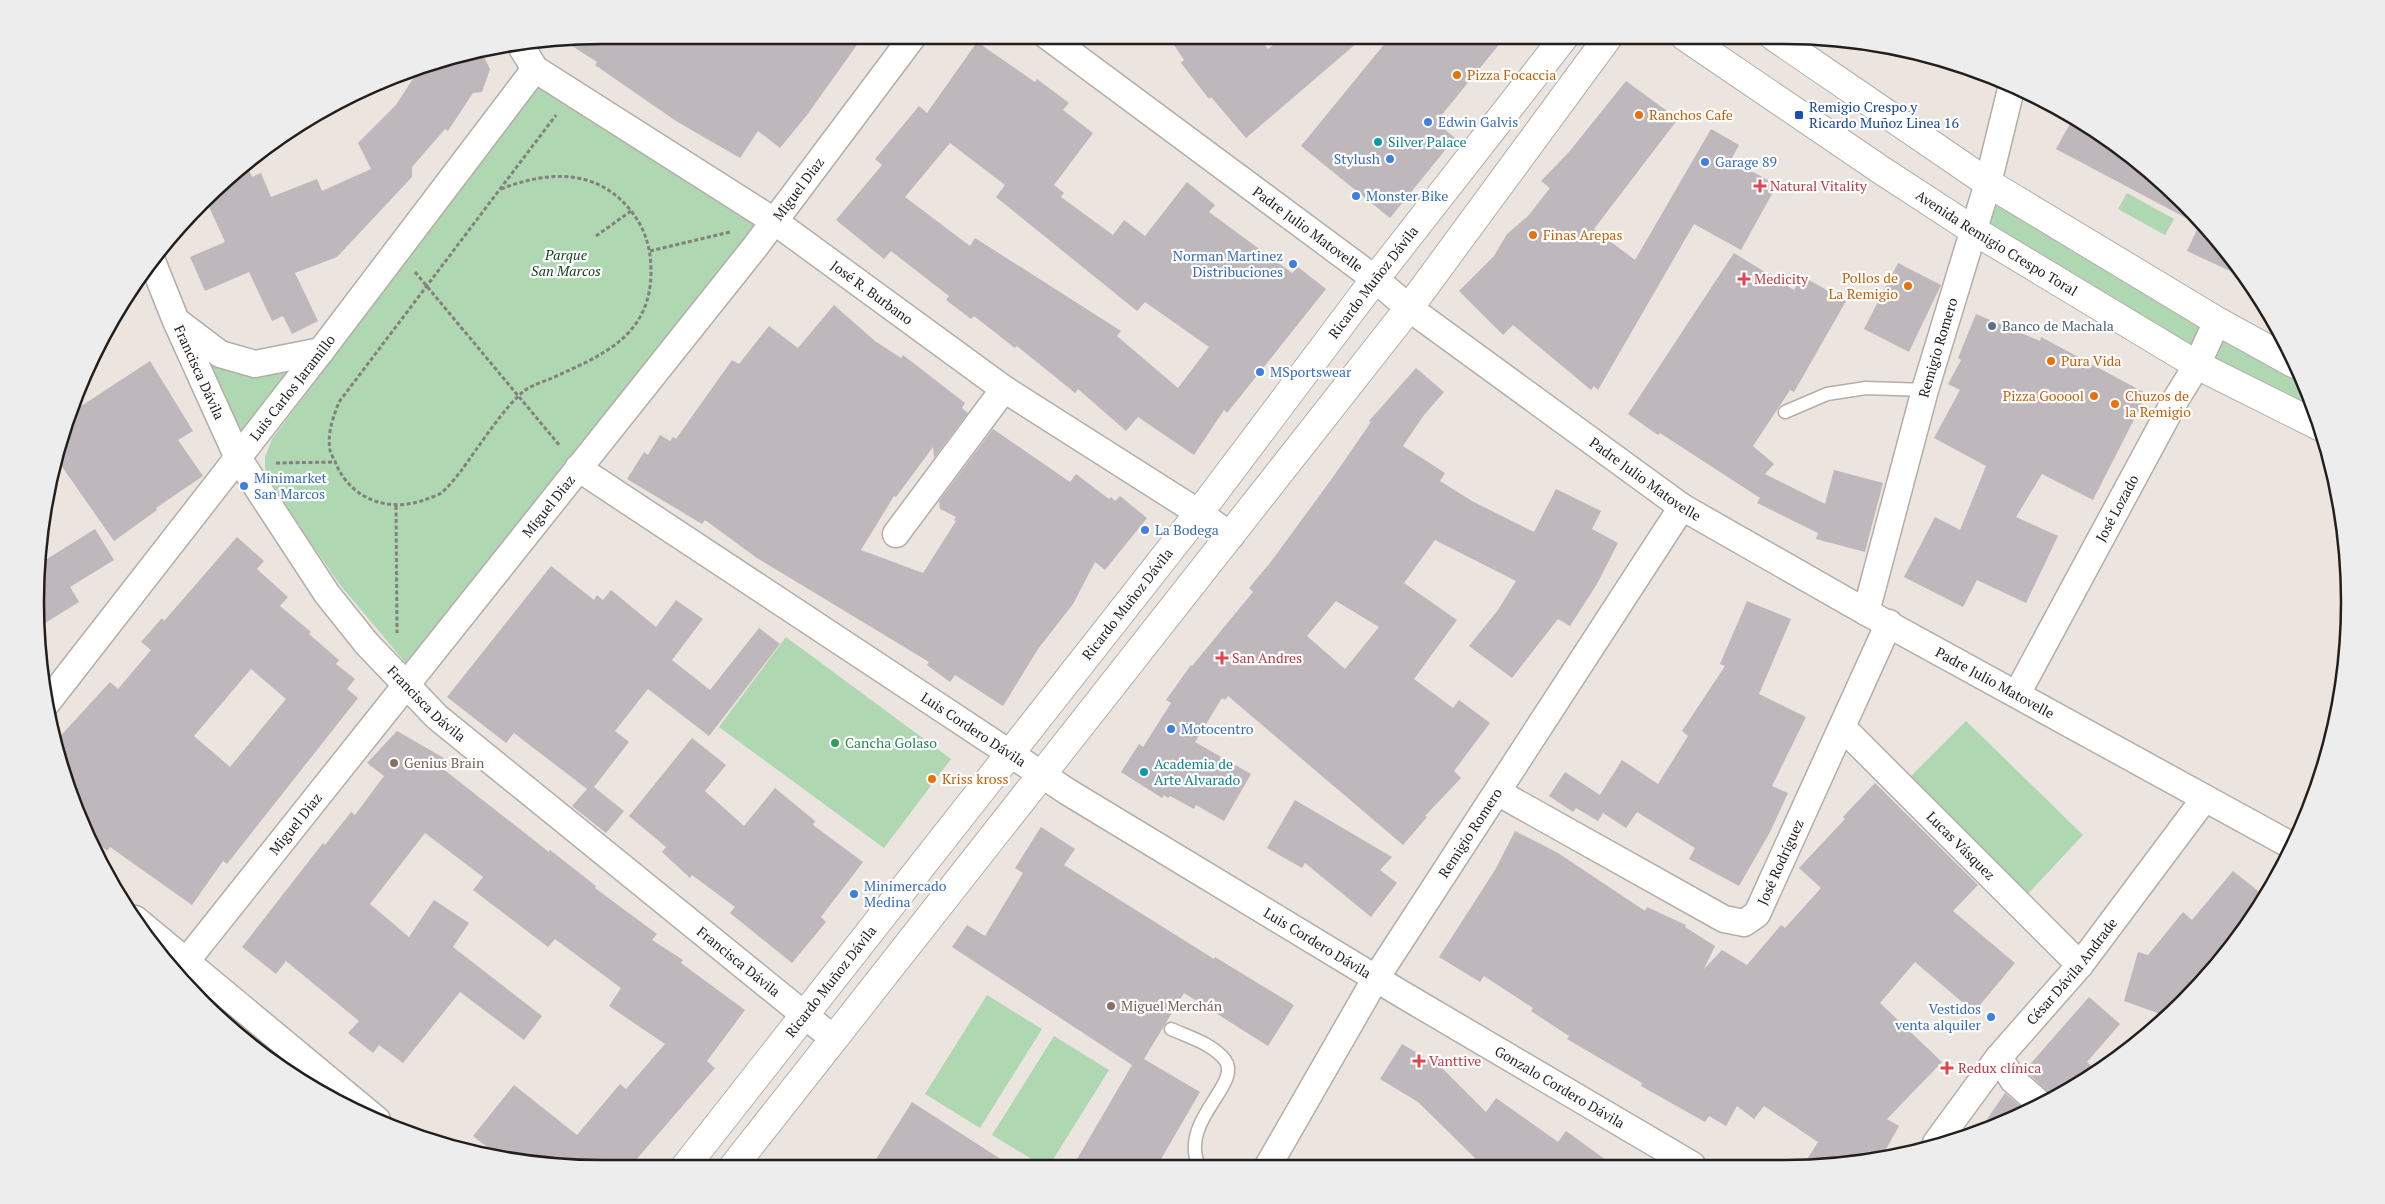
<svg xmlns="http://www.w3.org/2000/svg" width="2385" height="1204" font-family="'PT Serif',serif">
  <style>
    .green { fill: #aed7b2 }
    .building { fill: #beb7bb; fill-rule: evenodd }
    .lines { fill: none; stroke-linecap: round; stroke-linejoin: round }
    .lane-casing { stroke: #b4ada8; stroke-width: 15 }
    .street-casing { stroke: #b4ada8; stroke-width: 29 }
    .secondary-casing { stroke: #b4ada8; stroke-width: 30 }
    .path { stroke: #86807d; stroke-width: 3; stroke-dasharray: 4 2.5; stroke-linecap: butt }
    .lane { stroke: #fff; stroke-width: 12 }
    .street { stroke: #fff; stroke-width: 26 }
    .secondary { stroke: #fff; stroke-width: 28 }
    .food-dot { fill: #e8710a; stroke: #fff; stroke-width: 2 }
    .transit-dot { fill: #1a4fb4; stroke: #fff; stroke-width: 2 }
    .shop-dot { fill: #3f7fe0; stroke: #fff; stroke-width: 2 }
    .culture-dot { fill: #0f9aa8; stroke: #fff; stroke-width: 2 }
    .health-dot { fill: #e0444e; stroke: #fff; stroke-width: 2 }
    .service-dot { fill: #5c6f8a; stroke: #fff; stroke-width: 2 }
    .leisure-dot { fill: #2e9e5b; stroke: #fff; stroke-width: 2 }
    .education-dot { fill: #8d6e63; stroke: #fff; stroke-width: 2 }
    .labels { text-anchor: middle; stroke-width: 4.5; stroke-linejoin: round; paint-order: stroke }
    .food-label { font-size: 14px; fill: #c56008; stroke: #fff; text-anchor: start }
    .transit-label { font-size: 14px; fill: #164399; stroke: #fff; text-anchor: start }
    .shop-label { font-size: 14px; fill: #366cbe; stroke: #fff; text-anchor: start }
    .culture-label { font-size: 14px; fill: #0d838f; stroke: #fff; text-anchor: start }
    .health-label { font-size: 14px; fill: #be3a42; stroke: #fff; text-anchor: start }
    .street-label { font-size: 14px; fill: #221f1d; stroke: #fff }
    .park-label { font-size: 14px; font-style: italic; fill: #13431e; stroke: #fff }
    .service-label { font-size: 14px; fill: #4e5e75; stroke: #fff; text-anchor: start }
    .leisure-label { font-size: 14px; fill: #27864d; stroke: #fff; text-anchor: start }
    .education-label { font-size: 14px; fill: #785e54; stroke: #fff; text-anchor: start }
    .rim { fill: none; stroke: #221f1d; stroke-width: 2.5 }
  </style>
  <rect width="100%" height="100%" fill="#ece4df"/>
  <g class="green">
    <polygon points="538,85 759,228 409,667 341,586 297,523 265,471 265,457 272,439"/>
    <polygon points="1990,190 2210,326 2198,353 1981,229"/>
    <polygon points="2127,193 2174,219 2165,235 2118,209"/>
    <polygon points="2220,330 2297,370 2320,419 2204,360"/>
    <polygon points="196,348 303,362 240,440"/>
    <polygon points="786,637 951,759 884,848 719,727"/>
    <polygon points="1966,721 2083,835 2024,898 1909,778"/>
    <polygon points="987,995 1042,1029 980,1128 925,1094"/>
    <polygon points="1054,1036 1109,1070 1049,1166 1043,1166 992,1135"/>
  </g>
  <g class="building">
    <polygon points="602,35 864,35 807,115 780,148 758,131 740,158 676,121 595,65 597,62 561,39"/>
    <polygon points="1168,36 1257,36 1268,49 1284,36 1365,36 1246,138 1211,97 1209,99 1181,63 1184,60"/>
    <polygon points="1391,36 1506,36 1436,122 1455,138 1390,218 1301,146"/>
    <path d="M 977,42 L 1035,82 L 1037,79 L 1069,103 L 1063,110 L 1093,133 L 1054,185 L 1064,193 L 1061,197 L 1113,235 L 1124,220 L 1145,236 L 1187,182 L 1215,205 L 1209,212 L 1292,273 L 1298,267 L 1326,289 L 1227,413 L 1224,410 L 1194,455 L 1138,417 L 1126,431 L 1078,389 L 1075,393 L 1017,346 L 1015,348 L 974,316 L 971,319 L 946,300 L 949,296 L 891,251 L 884,259 L 836,220 L 882,165 L 875,159 L 919,106 L 927,113 ZM 950,143 L 1005,185 L 996,197 L 1137,311 L 1145,302 L 1209,347 L 1178,388 L 1117,336 L 1121,331 L 975,238 L 970,246 L 905,197 Z"/>
    <polygon points="480,49 490,69 482,92 473,93 448,131 445,129 412,167 412,177 337,257 295,273 318,321 292,334 283,316 272,321 249,272 205,291 190,257 225,242 206,200 246,163 252,177 261,173 271,197 317,179 322,191 371,169 358,143 396,105 422,65"/>
    <polygon points="1626,81 1678,119 1594,229 1635,260 1711,129 1739,145 1731,160 1777,185 1741,250 1694,224 1598,390 1594,386 1591,390 1513,325 1503,335 1459,291 1494,256 1507,234 1528,216 1550,188 1541,181 1569,152"/>
    <polygon points="2073,118 2128,152 2193,213 2188,219 2056,149"/>
    <polygon points="2201,221 2209,228 2245,278 2187,251"/>
    <polygon points="1734,253 1794,290 1802,276 1846,301 1794,392 1790,390 1753,446 1774,464 1765,474 1825,504 1834,470 1883,483 1865,552 1816,539 1818,533 1757,503 1760,498 1660,433 1658,435 1628,414"/>
    <polygon points="1898,263 1941,285 1909,352 1864,329"/>
    <polygon points="834,305 875,341 901,358 903,355 965,403 962,408 968,413 934,458 933,447 896,497 894,496 861,550 923,573 956,521 954,520 956,517 940,509 939,501 993,429 1070,482 1076,474 1109,499 1111,497 1115,501 1120,496 1147,518 1105,570 1095,562 1073,604 1038,649 1003,706 955,675 950,682 927,665 929,662 757,558 705,520 702,524 627,479 644,452 648,455 660,435 670,441 673,437 676,439 732,360 739,364 769,326 798,348"/>
    <polygon points="1976,314 2040,341 2041,337 2147,394 2093,500 2042,474 2016,517 2058,536 2026,603 1977,580 1963,607 1904,577 1935,517 1960,530 1986,466 1934,438 1960,390 1948,384 1961,360 1958,358"/>
    <polygon points="150,361 193,431 178,440 203,476 156,508 157,510 114,541 56,458 69,414"/>
    <path d="M 1416,368 L 1444,392 L 1424,415 L 1403,446 L 1445,473 L 1440,481 L 1472,501 L 1534,532 L 1556,489 L 1601,511 L 1592,529 L 1618,543 L 1597,584 L 1570,626 L 1558,619 L 1512,678 L 1469,646 L 1498,610 L 1516,581 L 1435,540 L 1404,583 L 1457,620 L 1414,679 L 1453,708 L 1459,700 L 1490,723 L 1454,771 L 1461,778 L 1425,816 L 1427,817 L 1403,845 L 1228,696 L 1225,700 L 1222,698 L 1195,742 L 1251,774 L 1224,821 L 1196,805 L 1194,809 L 1170,796 L 1168,798 L 1164,795 L 1162,798 L 1121,772 L 1139,744 L 1143,747 L 1171,703 L 1166,700 L 1191,665 L 1192,666 L 1253,592 L 1249,588 L 1270,563 L 1333,477 L 1371,422 L 1369,421 ZM 1336,601 L 1379,627 L 1345,669 L 1307,636 Z"/>
    <polygon points="95,529 114,560 70,587 79,602 37,628 35,602 39,564"/>
    <path d="M 237,537 L 264,561 L 257,569 L 288,597 L 280,606 L 311,632 L 309,634 L 339,660 L 336,664 L 355,679 L 347,689 L 358,698 L 227,864 L 223,861 L 192,905 L 110,847 L 107,851 L 85,832 L 65,784 L 55,742 L 110,682 L 118,689 L 151,650 L 141,642 L 162,618 L 164,621 ZM 251,669 L 286,699 L 230,767 L 194,736 Z"/>
    <polygon points="551,566 594,600 597,595 603,600 611,590 656,627 676,600 703,619 672,660 710,690 759,628 780,644 709,736 648,689 615,731 629,742 594,787 624,811 606,833 572,806 587,789 514,733 506,743 447,697"/>
    <polygon points="1747,601 1791,619 1759,694 1806,717 1772,786 1788,793 1770,832 1739,886 1689,859 1695,848 1637,812 1626,828 1603,813 1598,821 1576,808 1573,812 1549,796 1565,772 1600,795 1622,760 1658,784 1688,736 1682,731 1725,666 1720,664"/>
    <polygon points="397,731 444,758 438,765 549,852 550,850 596,886 595,888 657,934 652,940 683,960 681,963 745,1010 707,1061 715,1068 629,1168 565,1168 500,1157 473,1136 514,1085 577,1135 620,1084 626,1089 665,1044 609,1006 621,988 555,939 548,947 473,890 483,877 425,833 370,904 409,937 434,900 469,923 453,947 542,1016 524,1040 460,992 403,1063 379,1045 373,1053 348,1033 359,1021 286,961 276,974 242,947 323,843 325,845 351,812 355,815 384,776 367,763"/>
    <polygon points="692,738 726,765 705,791 744,826 775,788 815,821 813,825 863,862 821,917 826,922 792,963 730,913 735,907 692,875 690,878 662,852 666,847 629,816"/>
    <polygon points="1875,783 1978,885 1953,911 2015,963 1974,1012 1915,962 1880,1003 1942,1062 1887,1119 1899,1126 1881,1158 1869,1151 1862,1163 1857,1164 1804,1164 1818,1142 1764,1106 1754,1119 1737,1106 1726,1126 1709,1116 1705,1122 1641,1086 1642,1083 1567,1039 1569,1036 1531,1011 1533,1008 1484,976 1480,982 1439,957 1495,870 1515,831 1558,853 1645,911 1647,907 1686,925 1685,927 1715,946 1704,969 1722,950 1747,965 1781,925 1785,928 1821,888 1799,868 1845,819 1843,817"/>
    <polygon points="1295,800 1392,857 1380,870 1397,883 1371,917 1305,863 1302,868 1267,848"/>
    <polygon points="1041,827 1075,849 1064,865 1214,959 1215,957 1294,1005 1268,1046 1184,993 1144,1059 1200,1092 1157,1166 1073,1166 1132,1065 952,947 967,925 985,936 1023,873 1015,868"/>
    <polygon points="2233,871 2263,895 2209,976 2166,1016 2124,1001 2138,952 2148,955 2183,912 2192,920"/>
    <polygon points="2089,997 2120,1024 2087,1062 2096,1070 2052,1096 2025,1070"/>
    <polygon points="1402,1044 1441,1067 1486,1112 1496,1098 1558,1142 1566,1131 1613,1165 1482,1165 1418,1102 1380,1079"/>
    <polygon points="2005,1093 2026,1111 2000,1126 1979,1131"/>
    <polygon points="912,1102 1013,1167 871,1167"/>
  </g>
  <g class="lines">
    <defs>
      <g id="lane">
        <polyline points="1785,412 1827,394 1866,388 1925,390"/>
        <path d="M 1171,1029 C 1189,1037 1213,1044 1225,1060 C 1243,1084 1178,1121 1199,1166"/>
      </g>
      <g id="street">
        <path id="s1" d="M 1046,35 L 1375,279 L 1409,308 L 1682,507 L 1866,612 L 2294,847"/>
        <path id="s2" d="M 519,43 L 535,69 L 774,221 L 1004,389 L 1199,513 L 1231,536"/>
        <path id="s3" d="M 152,261 L 176,321 L 238,458 L 327,594 L 367,644 L 437,717 L 834,1039"/>
        <polyline points="178,322 220,354 255,364 321,351"/>
        <path id="s4" d="M 578,468 L 1068,792 L 1400,993 L 1692,1165"/>
        <polyline points="896,534 1004,389"/>
        <path id="s5" d="M 1866,612 L 1925,390 L 1988,183 L 2012,85"/>
        <path id="s6" d="M 2017,694 L 2176,399 L 2197,365 L 2217,321"/>
        <path id="s7" d="M 46,704 L 321,351 L 535,69"/>
        <path id="s8" d="M 1842,727 L 2080,965"/>
        <path id="s9" d="M 1499,793 L 1724,919 L 1744,923 L 1757,914 L 1889,623"/>
        <polyline points="135,919 377,1120"/>
        <path id="s10" d="M 176,974 L 755,247 L 914,35"/>
        <polyline points="1999,1057 2013,1080 2039,1103"/>
        <path id="s11" d="M 1936,1143 L 1999,1057 L 2080,965 L 2205,798"/>
        <path id="s12" d="M 1268,1166 L 1376,978 L 1682,507"/>
      </g>
      <g id="secondary">
        <path id="s13" d="M 1684,36 L 1881,170 L 1973,230 L 2197,365 L 2321,427"/>
        <polyline points="1773,36 1988,183 2217,321 2295,364"/>
        <path id="s14" d="M 685,1167 L 1199,513 L 1375,279 L 1565,36"/>
        <polyline points="733,1167 1409,308 1609,36"/>
      </g>
    </defs>
    <use href="#lane" class="lane-casing"/>
    <use href="#street" class="street-casing"/>
    <use href="#secondary" class="secondary-casing"/>
    <g class="path">
      <path d="M 501,189 C 542,173 587,168 621,200 C 642,220 651,243 651,271 C 651,336 603,355 552,378 C 543,382 532,385 524,391 C 505,406 477,449 461,471 C 455,478 448,488 441,493 C 437,496 431,497 427,499 C 391,513 352,501 336,464 C 335,460 331,455 330,450 C 327,433 333,418 339,402 L 556,115"/>
      <polyline points="596,236 631,211"/>
      <polyline points="650,251 730,232"/>
      <polyline points="415,272 560,446"/>
      <polyline points="276,463 336,462"/>
      <polyline points="396,506 397,633"/>
    </g>
    <use href="#lane" class="lane"/>
    <use href="#street" class="street"/>
    <use href="#secondary" class="secondary"/>
  </g>
  <g class="food-dot">
    <circle cx="1457" cy="75" r="5"/>
    <circle cx="1639" cy="115" r="5"/>
    <circle cx="1533" cy="235" r="5"/>
    <circle cx="1908" cy="286" r="5"/>
    <circle cx="2051" cy="361" r="5"/>
    <circle cx="2094" cy="396" r="5"/>
    <circle cx="2115" cy="404" r="5"/>
    <circle cx="932" cy="779" r="5"/>
  </g>
  <rect class="transit-dot" x="1794" y="110" width="10" height="10" rx="2.5"/>
  <g class="shop-dot">
    <circle cx="1428" cy="122" r="5"/>
    <circle cx="1390" cy="159" r="5"/>
    <circle cx="1705" cy="162" r="5"/>
    <circle cx="1356" cy="196" r="5"/>
    <circle cx="1293" cy="264" r="5"/>
    <circle cx="1260" cy="372" r="5"/>
    <circle cx="244" cy="486" r="5"/>
    <circle cx="1145" cy="530" r="5"/>
    <circle cx="1171" cy="729" r="5"/>
    <circle cx="854" cy="894" r="5"/>
    <circle cx="1991" cy="1017" r="5"/>
  </g>
  <g class="culture-dot">
    <circle cx="1378" cy="142" r="5"/>
    <circle cx="1144" cy="772" r="5"/>
  </g>
  <g class="health-dot">
    <path d="M1757.5 178.5h5v5h5v5h-5v5h-5v-5h-5v-5h5z"/>
    <path d="M1741.5 271.5h5v5h5v5h-5v5h-5v-5h-5v-5h5z"/>
    <path d="M1219.5 650.5h5v5h5v5h-5v5h-5v-5h-5v-5h5z"/>
    <path d="M1416.5 1053.5h5v5h5v5h-5v5h-5v-5h-5v-5h5z"/>
    <path d="M1944.5 1060.5h5v5h5v5h-5v5h-5v-5h-5v-5h5z"/>
  </g>
  <circle class="service-dot" cx="1992" cy="326" r="5"/>
  <circle class="leisure-dot" cx="835" cy="743" r="5"/>
  <g class="education-dot">
    <circle cx="394" cy="763" r="5"/>
    <circle cx="1111" cy="1006" r="5"/>
  </g>
  <g class="labels">
    <g class="food-label">
      <text x="1467" y="80">Pizza Focaccia</text>
      <text x="1649" y="120">Ranchos Cafe</text>
      <text x="1543" y="240">Finas Arepas</text>
      <text x="1898" y="283" text-anchor="end">Pollos de<tspan x="1898" dy="16">La Remigio</tspan></text>
      <text x="2061" y="366">Pura Vida</text>
      <text x="2084" y="401" text-anchor="end">Pizza Gooool</text>
      <text x="2125" y="401">Chuzos de<tspan x="2125" dy="16">la Remigio</tspan></text>
      <text x="942" y="784">Kriss kross</text>
    </g>
    <g class="transit-label">
      <text x="1809" y="112">Remigio Crespo y<tspan x="1809" dy="16">Ricardo Muñoz Linea 16</tspan></text>
    </g>
    <g class="shop-label">
      <text x="1438" y="127">Edwin Galvis</text>
      <text x="1380" y="164" text-anchor="end">Stylush</text>
      <text x="1715" y="167">Garage 89</text>
      <text x="1366" y="201">Monster Bike</text>
      <text x="1283" y="261" text-anchor="end">Norman Martinez<tspan x="1283" dy="16">Distribuciones</tspan></text>
      <text x="1270" y="377">MSportswear</text>
      <text x="254" y="483">Minimarket<tspan x="254" dy="16">San Marcos</tspan></text>
      <text x="1155" y="535">La Bodega</text>
      <text x="1181" y="734">Motocentro</text>
      <text x="864" y="891">Minimercado<tspan x="864" dy="16">Medina</tspan></text>
      <text x="1981" y="1014" text-anchor="end">Vestidos<tspan x="1981" dy="16">venta alquiler</tspan></text>
    </g>
    <g class="culture-label">
      <text x="1388" y="147">Silver Palace</text>
      <text x="1154" y="769">Academia de<tspan x="1154" dy="16">Arte Alvarado</tspan></text>
    </g>
    <g class="health-label">
      <text x="1770" y="191">Natural Vitality</text>
      <text x="1754" y="284">Medicity</text>
      <text x="1232" y="663">San Andres</text>
      <text x="1429" y="1066">Vanttive</text>
      <text x="1958" y="1073">Redux clínica</text>
    </g>
    <g class="street-label">
      <text dy="5" stroke="none"><textPath href="#s10" startOffset="1002">Miguel Diaz</textPath></text>
      <text dy="5" stroke="none"><textPath href="#s1" startOffset="326">Padre Julio Matovelle</textPath></text>
      <text dy="5" stroke="none"><textPath href="#s13" startOffset="375">Avenida Remigio Crespo Toral</textPath></text>
      <text dy="5" stroke="none"><textPath href="#s14" startOffset="1121">Ricardo Muñoz Dávila</textPath></text>
      <text dy="5" stroke="none"><textPath href="#s2" startOffset="435">José R. Burbano</textPath></text>
      <text dy="5" stroke="none"><textPath href="#s5" startOffset="274">Remigio Romero</textPath></text>
      <text dy="5" stroke="none"><textPath href="#s3" startOffset="121">Francisca Dávila</textPath></text>
      <text dy="5" stroke="none"><textPath href="#s7" startOffset="401">Luis Carlos Jaramillo</textPath></text>
      <text dy="5" stroke="none"><textPath href="#s1" startOffset="746">Padre Julio Matovelle</textPath></text>
      <text dy="5" stroke="none"><textPath href="#s10" startOffset="598">Miguel Diaz</textPath></text>
      <text dy="5" stroke="none"><textPath href="#s6" startOffset="211">José Lozado</textPath></text>
      <text dy="5" stroke="none"><textPath href="#s14" startOffset="716">Ricardo Muñoz Dávila</textPath></text>
      <text dy="5" stroke="none"><textPath href="#s1" startOffset="1151">Padre Julio Matovelle</textPath></text>
      <text dy="5" stroke="none"><textPath href="#s3" startOffset="526">Francisca Dávila</textPath></text>
      <text dy="5" stroke="none"><textPath href="#s4" startOffset="474">Luis Cordero Dávila</textPath></text>
      <text dy="5" stroke="none"><textPath href="#s10" startOffset="192">Miguel Diaz</textPath></text>
      <text dy="5" stroke="none"><textPath href="#s12" startOffset="390">Remigio Romero</textPath></text>
      <text dy="5" stroke="none"><textPath href="#s8" startOffset="168">Lucas Vásquez</textPath></text>
      <text dy="5" stroke="none"><textPath href="#s9" startOffset="351">José Rodríguez</textPath></text>
      <text dy="5" stroke="none"><textPath href="#s4" startOffset="879">Luis Cordero Dávila</textPath></text>
      <text dy="5" stroke="none"><textPath href="#s3" startOffset="931">Francisca Dávila</textPath></text>
      <text dy="5" stroke="none"><textPath href="#s11" startOffset="219">César Dávila Andrade</textPath></text>
      <text dy="5" stroke="none"><textPath href="#s14" startOffset="236">Ricardo Muñoz Dávila</textPath></text>
      <text dy="5" stroke="none"><textPath href="#s4" startOffset="1161">Gonzalo Cordero Dávila</textPath></text>
    </g>
    <g class="park-label">
      <text x="566" y="260">Parque<tspan x="566" dy="16">San Marcos</tspan></text>
    </g>
    <g class="service-label">
      <text x="2002" y="331">Banco de Machala</text>
    </g>
    <g class="leisure-label">
      <text x="845" y="748">Cancha Golaso</text>
    </g>
    <g class="education-label">
      <text x="404" y="768">Genius Brain</text>
      <text x="1121" y="1011">Miguel Merchán</text>
    </g>
  </g>
  <path d="M0 0H2385V1204H0ZM602 44H1783A558 558 0 0 1 2341 602V602A558 558 0 0 1 1783 1160H602A558 558 0 0 1 44 602V602A558 558 0 0 1 602 44Z" fill="#ededed" fill-rule="evenodd"/>
  <path class="rim" d="M602 44H1783A558 558 0 0 1 2341 602V602A558 558 0 0 1 1783 1160H602A558 558 0 0 1 44 602V602A558 558 0 0 1 602 44Z"/>
</svg>
